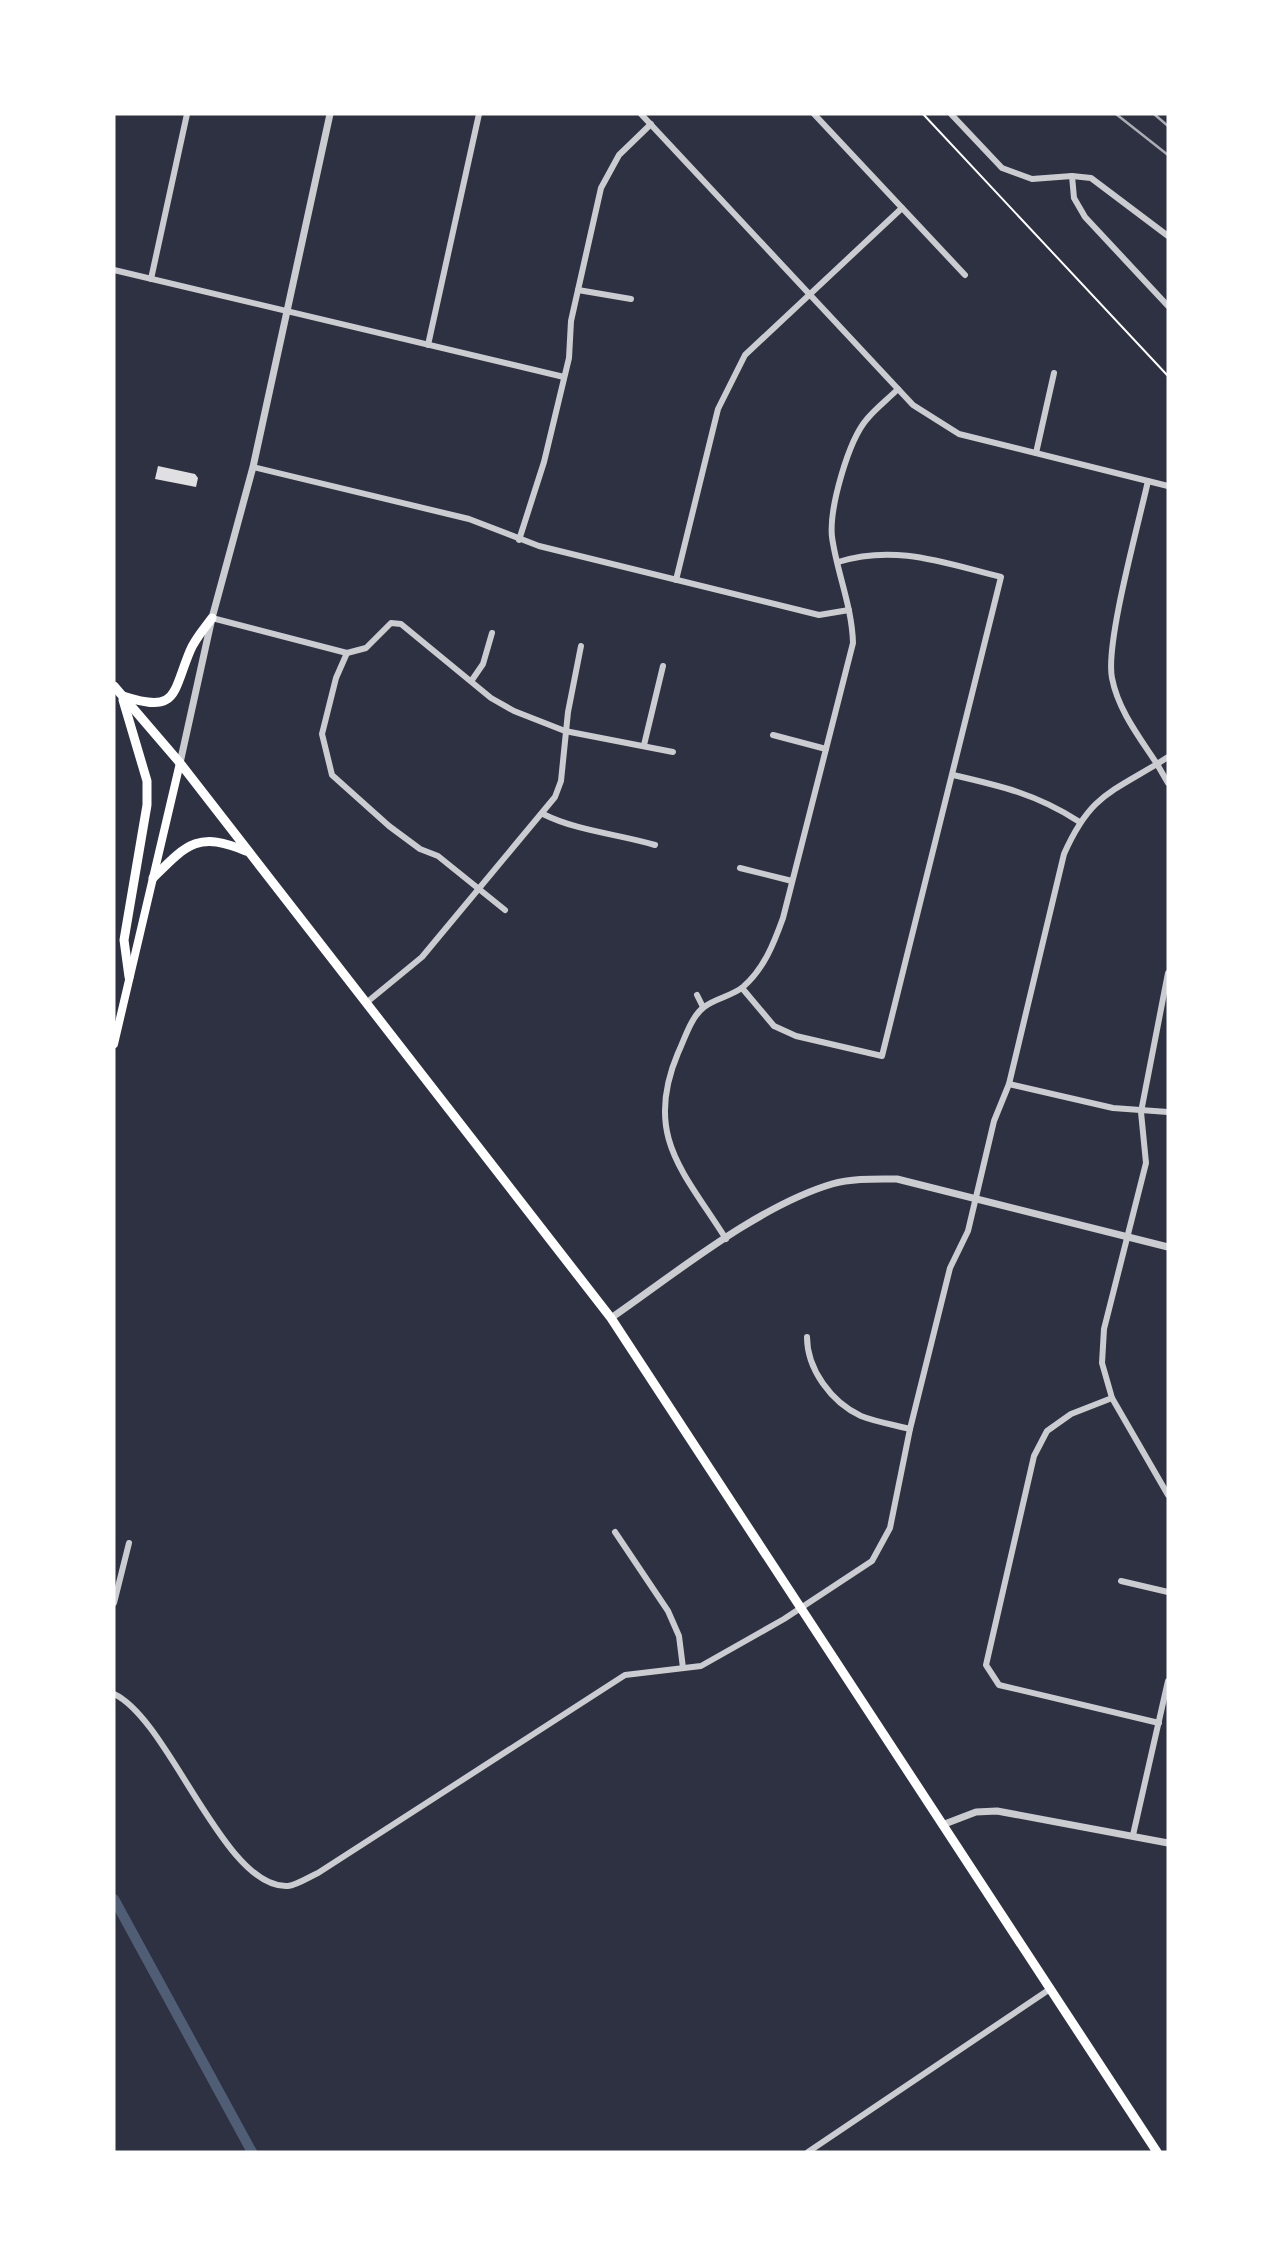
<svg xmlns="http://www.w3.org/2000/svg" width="1282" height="2266" font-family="Spectral,serif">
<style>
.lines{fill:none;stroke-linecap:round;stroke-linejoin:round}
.canal{stroke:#4f5d75;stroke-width:10}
.building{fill:#e0e0e3}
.path{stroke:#fff;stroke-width:2}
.minor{stroke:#caccd0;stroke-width:6}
.tertiary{stroke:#caccd0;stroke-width:7}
.secondary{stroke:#fff;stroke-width:8}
.primary{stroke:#fff;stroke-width:9}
.rail{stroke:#abadb3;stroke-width:2.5}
</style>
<rect width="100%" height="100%" fill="#2d3142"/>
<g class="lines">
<path class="canal" d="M114,1899L252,2152"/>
</g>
<path class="building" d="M158,466L195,474L198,478L196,487L155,479Z"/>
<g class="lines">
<path class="path" d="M923,114L1168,376"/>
<g class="minor">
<path d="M641,114L913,405L959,434L1168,486"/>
<path d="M814,114L965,275"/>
<path d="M951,114L1002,168L1032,179L1072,176L1074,198L1085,217L1168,306"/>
<path d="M1072,176L1091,178L1168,236"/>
<path d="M114,270L564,377"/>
<path d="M151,279L187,114"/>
<path d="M578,290L631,299"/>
<path d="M428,345L479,114"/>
<path d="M1036,453L1054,373"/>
<path d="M253,467L469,519L539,546L819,615L849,610"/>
<path d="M519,540L544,462L569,358L571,321L601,188L619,155L651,124"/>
<path d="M676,580L718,409L745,355L902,208"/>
<path d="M212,618L347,653"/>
<path d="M347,653L366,648L391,623L401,624L491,698L514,711L565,731L673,752"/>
<path d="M347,653L336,678L322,734L332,775L389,826L420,849L438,856L505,910"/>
<path d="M472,680L483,664L492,633"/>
<path d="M773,735L826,749"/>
<path d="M644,745L663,666"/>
<path d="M1168,757L1157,764L1168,783"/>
<path d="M953,775C1001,786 1036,794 1078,821"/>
<path d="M543,814C577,831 618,834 655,845"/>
<path d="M740,868L792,881"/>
<path d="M1168,973L1141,1112L1146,1163L1104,1329L1102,1363L1112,1398L1168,1495"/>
<path d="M742,988L774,1026L796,1036L882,1056L1001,577C944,563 896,544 838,562"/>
<path d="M697,995L703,1007"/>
<path d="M366,1003L422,957L555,797L561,781L568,712L581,646"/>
<path d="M1009,1084L1113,1108L1168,1112"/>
<path d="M726,1239C684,1172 643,1136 678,1053C685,1038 691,1017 704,1007C716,998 732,996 743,987C764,969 774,943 783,918L853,643C852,606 837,573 832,537C829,509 848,441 867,419C876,408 888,399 898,389"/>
<path d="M807,1337C807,1369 831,1402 861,1416C876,1422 895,1425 910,1429"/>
<path d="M1112,1398L1071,1414L1047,1431L1034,1456L986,1665L999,1685L1159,1723"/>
<path d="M615,1532L668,1611L679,1636L683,1668"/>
<path d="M1121,1581L1168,1592"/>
<path d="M114,1603L129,1543"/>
<path d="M114,1694C170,1720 224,1890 288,1886C297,1885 309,1877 318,1873L625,1675L701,1666L784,1619L872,1561L890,1528L910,1429L950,1268L968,1231L994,1121L1009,1084L1064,854C1089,798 1107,794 1157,764C1140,738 1118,710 1112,678C1105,644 1139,522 1148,481"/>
<path d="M1133,1835L1168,1681"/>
<path d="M808,2152L1050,1989"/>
</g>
<g class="tertiary">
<path d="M180,763L212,618L253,467L330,114"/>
<path d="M611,1318C676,1273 758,1206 832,1184C853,1178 876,1179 897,1179L1168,1247"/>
<path d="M942,1825L976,1812L997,1811L1168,1843"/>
</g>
<path class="secondary" d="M114,1044L180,763"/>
<g class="primary">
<path d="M114,686L180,763L611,1318L1157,2152"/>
<path d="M123,696C178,714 172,694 190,651C195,639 204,629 212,618"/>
<path d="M123,700L147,781V805L124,940L129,977"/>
<path d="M153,878C187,844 198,831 246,851"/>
</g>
<g class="rail">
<path d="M1116,114L1168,155"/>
<path d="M1154,114L1168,126"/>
</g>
</g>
<rect width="1282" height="2266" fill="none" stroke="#ffffff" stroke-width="231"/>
</svg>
